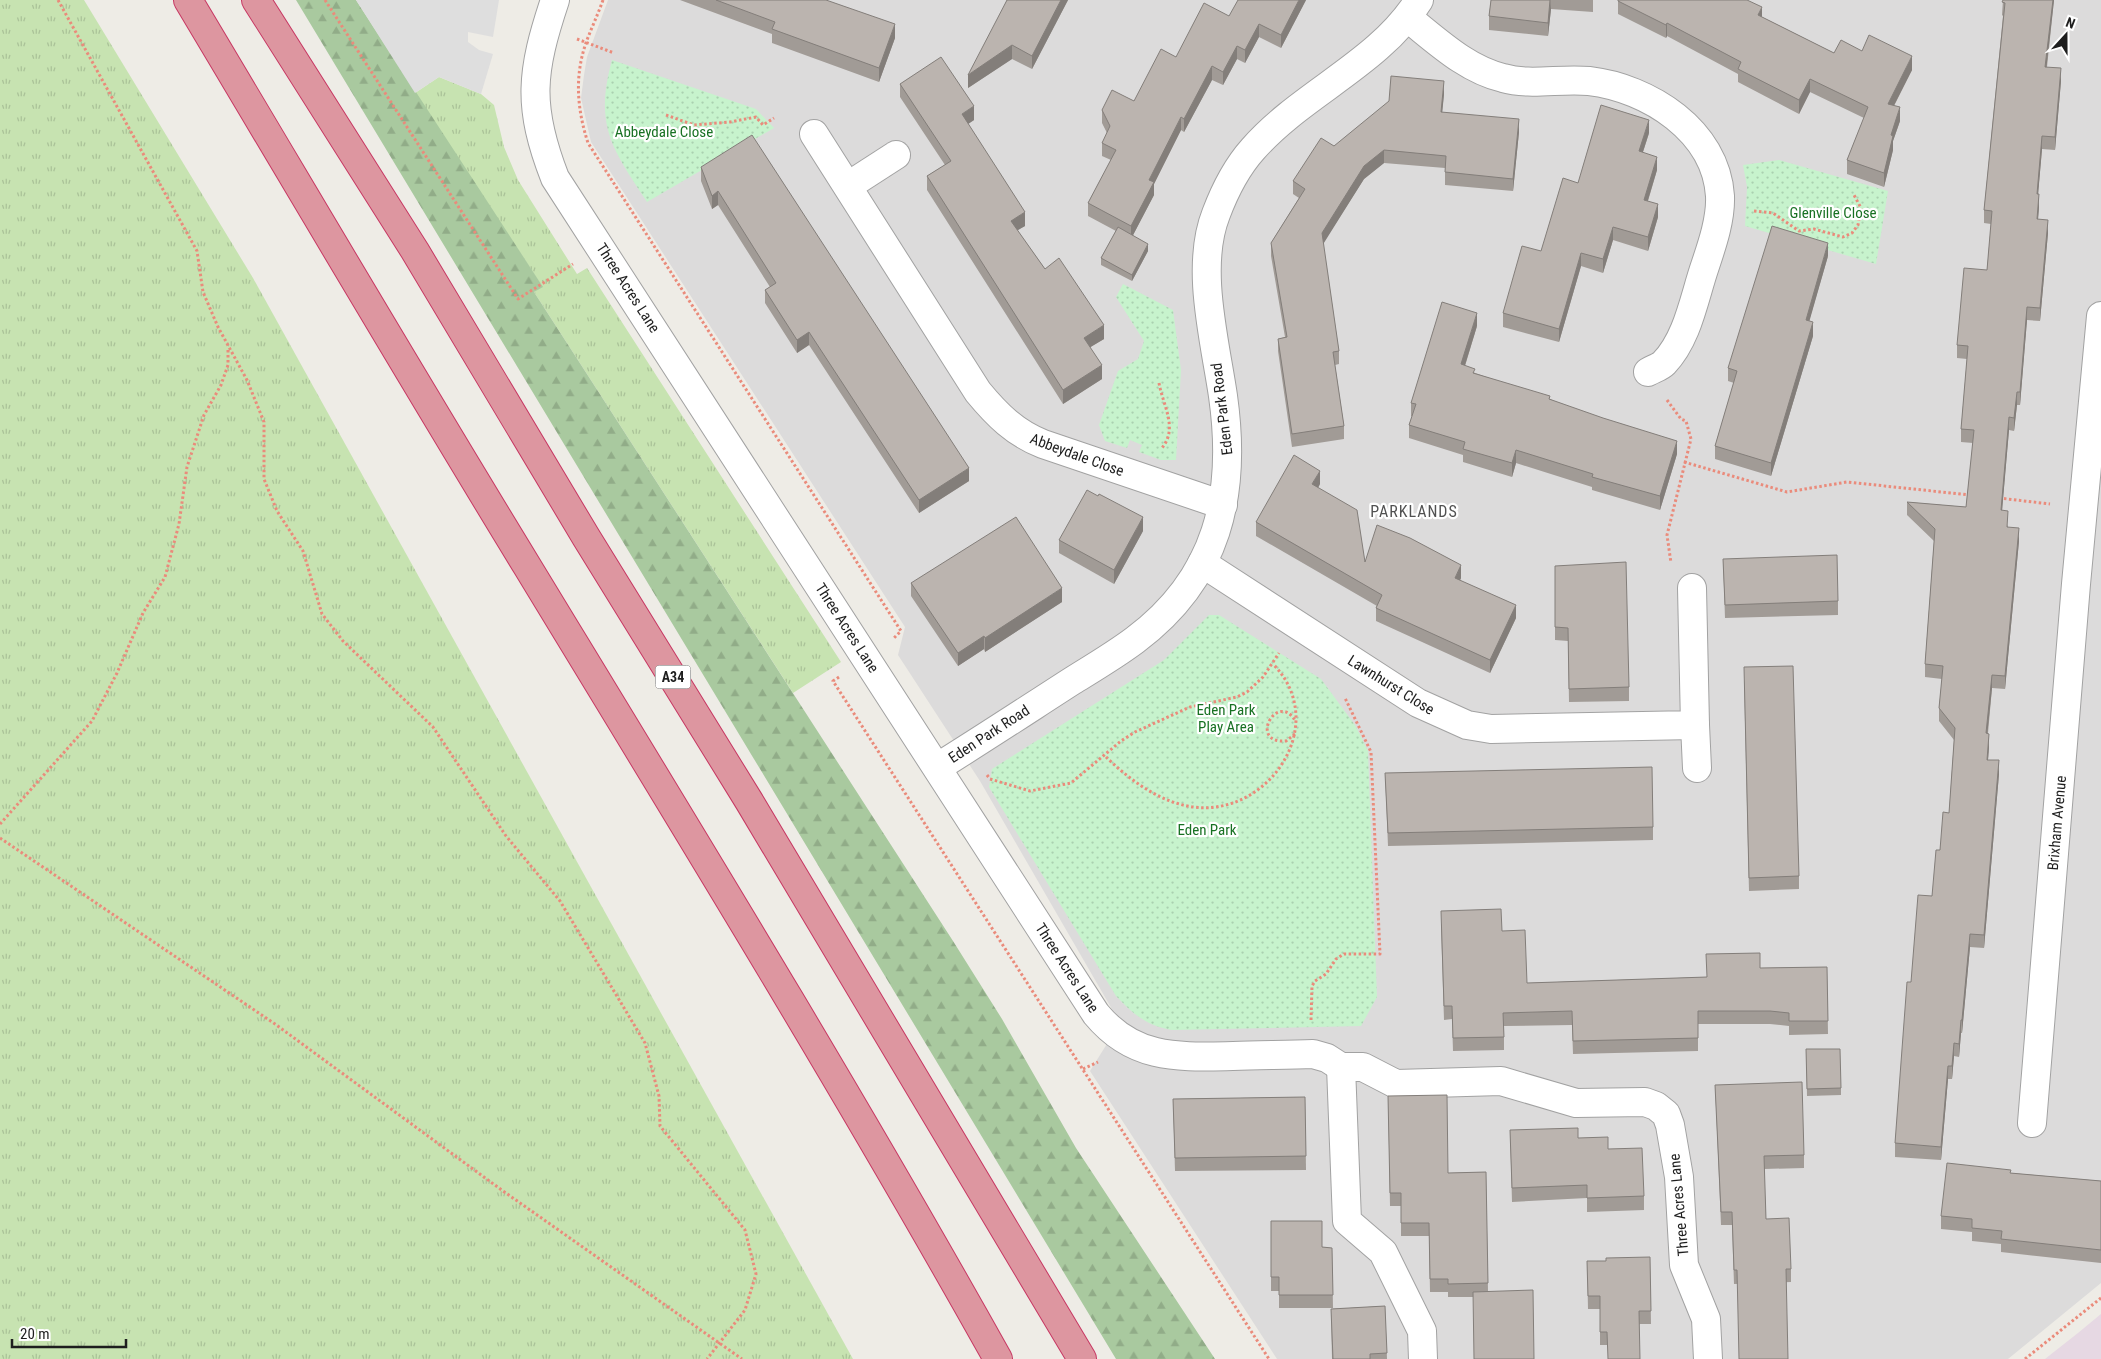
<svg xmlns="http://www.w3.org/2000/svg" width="2101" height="1359" font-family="'Roboto Condensed',sans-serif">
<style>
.residential{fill:#dcdbdb}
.industrial{fill:#e6d8e3}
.grass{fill:url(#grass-tufts)}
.forest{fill:url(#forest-firs)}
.park{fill:url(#park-dots)}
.parking{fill:#dedede}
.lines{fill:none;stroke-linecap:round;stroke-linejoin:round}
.street-casing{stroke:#a2a2a2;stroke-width:30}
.highway-casing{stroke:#c73863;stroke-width:30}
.path{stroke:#ea8b7b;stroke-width:3;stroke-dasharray:2.5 2.5;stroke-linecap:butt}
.street{stroke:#fff;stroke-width:28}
.highway{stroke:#dd96a0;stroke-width:28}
.wall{fill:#a19b96}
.shaded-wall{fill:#837e7a}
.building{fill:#bbb4af;stroke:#837e7a}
.labels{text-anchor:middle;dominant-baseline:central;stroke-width:4.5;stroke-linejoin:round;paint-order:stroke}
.shield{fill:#fff;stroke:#626262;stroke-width:1}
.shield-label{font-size:14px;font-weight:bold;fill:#1e1e1e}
.park-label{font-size:15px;fill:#187123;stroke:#fff}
.street-label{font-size:15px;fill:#1e1e1e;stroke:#fff}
.neighbourhood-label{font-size:16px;letter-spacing:1px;fill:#515151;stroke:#fff}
</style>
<defs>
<pattern id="grass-tufts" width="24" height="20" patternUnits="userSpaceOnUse" patternTransform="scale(1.25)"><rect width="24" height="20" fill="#c7e3b1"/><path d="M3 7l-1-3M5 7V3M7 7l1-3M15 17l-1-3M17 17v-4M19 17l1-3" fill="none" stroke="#aac298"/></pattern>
<pattern id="forest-firs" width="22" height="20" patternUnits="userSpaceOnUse" patternTransform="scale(1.25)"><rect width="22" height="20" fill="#a9c99f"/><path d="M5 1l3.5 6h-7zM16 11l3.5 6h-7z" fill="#91ac88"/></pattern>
<pattern id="park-dots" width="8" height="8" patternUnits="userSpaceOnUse" patternTransform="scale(1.25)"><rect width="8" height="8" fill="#c7f3cd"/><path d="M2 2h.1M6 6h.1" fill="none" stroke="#aad0b0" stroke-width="1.8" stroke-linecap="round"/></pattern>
</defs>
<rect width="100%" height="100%" fill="#eeece6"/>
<path class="residential" d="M608,0H2101V1283L2008,1359H1277L1090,1071L1120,1023L980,781L898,655L905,627L591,142L581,98L584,75L587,57Z"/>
<path class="industrial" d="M2101,1314V1359H2045L2078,1333Z"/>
<g class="grass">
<path d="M0,0H84L253,278L853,1359H0Z"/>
<path d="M439,77L481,94L494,105L504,147L518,180L577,274L587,268L841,662L793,693L534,292L542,286L415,93Z"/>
</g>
<path class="forest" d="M296,0H356L543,287L534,292L953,941L1002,1019L1076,1148L1215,1359H1116Z"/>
<g class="park">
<path d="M612,60L756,109L774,128L647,202C612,148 594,126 612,60Z"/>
<path d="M1779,160L1888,191L1876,264L1745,226L1747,187L1743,165Z"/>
<path d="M1123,284L1173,310L1181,370L1176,460H1161L1139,452L1142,445L1130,440L1127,448L1105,441L1099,425L1118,371L1138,359L1144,341L1116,297Z"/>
<path d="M1209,615H1219L1321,679L1355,725L1368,751L1377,997L1361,1026L1172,1030C1147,1026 1133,1014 1116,996L989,787L992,769L1164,660Z"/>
</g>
<path class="parking" d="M356,0H499L493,37L468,32V42L479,50L493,54L481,94L439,77L415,93Z"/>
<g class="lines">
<g class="street-casing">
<g id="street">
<path d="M555,0C531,72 527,106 555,178L1096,1014C1134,1060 1178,1057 1233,1056C1259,1055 1286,1055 1313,1054L1327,1058L1341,1067H1363L1396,1084L1501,1081L1576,1103L1645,1102L1656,1106L1666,1114L1670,1125L1679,1177L1684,1265L1706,1319L1708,1359"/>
<path d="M1408,18C1437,41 1466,69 1503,78C1531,86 1560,78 1589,81C1649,88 1716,131 1720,196C1721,219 1712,245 1705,266C1694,298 1688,338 1664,363C1660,367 1653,369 1648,372"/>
<path d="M814,134L978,392C997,415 1015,433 1043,444L1223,505"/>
<path d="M848,186L896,155"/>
<path d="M1202,563L1418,703L1467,725L1491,729L1695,725L1692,588"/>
<path d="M1695,725L1697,768"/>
<path d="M938,767C983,739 1027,710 1072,681C1093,668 1115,655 1135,640C1218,578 1237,495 1223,396C1215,341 1195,267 1216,214C1225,190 1236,168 1253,149C1302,93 1379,64 1419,0"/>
<path d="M1341,1067L1347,1221L1383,1252L1422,1331L1423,1359"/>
<path d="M2032,1123L2076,584L2101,316"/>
</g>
</g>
<g class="highway-casing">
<g id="highway">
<path d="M188,0C301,189 412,378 527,566C687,829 848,1091 998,1359"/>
<path d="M256,0L415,251L586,537L749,801L1082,1359"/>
</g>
</g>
<g class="path">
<path d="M58,0L197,251L203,292L218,327L247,380L264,422V479L277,511L303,551L322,614L343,641L433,727L506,836L560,901L645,1043L659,1096L660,1126L745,1230L756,1274L745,1310L707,1359"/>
<path d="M325,0L518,299L573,264"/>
<path d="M603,0C598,14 592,27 587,40C574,75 577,109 588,143L901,631L893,639"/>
<path d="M577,39L614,53"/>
<path d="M666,115L694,125L730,122L756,117L763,125L774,118"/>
<path d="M1754,211L1773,213L1799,231L1814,229L1843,237L1852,233L1858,225L1861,208L1854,195"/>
<path d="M1159,383C1163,406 1179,429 1161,449"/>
<path d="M1667,400L1681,419L1686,421L1691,439L1667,535L1671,563"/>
<path d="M1684,462L1787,492L1847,482L1970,495"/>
<path d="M1999,498L2050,504"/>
<path d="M839,677L833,681L1269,1359"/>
<path d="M1295,734L1286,741C1247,744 1278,689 1296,722"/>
<path d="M1106,757C1130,780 1159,802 1193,807C1270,817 1331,723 1273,664"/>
<path d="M987,775L990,779L1030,791L1071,783L1121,741L1135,732L1190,707L1237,697L1247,692L1263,677L1279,653"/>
<path d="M0,824L92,721L117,673L143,613L165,577L179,524L187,467L204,415L221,385L228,365V348"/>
<path d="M0,838L275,1024L503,1191L742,1359"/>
<path d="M1311,1020L1312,986L1315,981L1326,974L1336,959L1344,954H1380L1371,752L1345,698"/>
<path d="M1083,1069L1098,1062"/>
<path d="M2025,1359L2101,1298"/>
</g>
<use href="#street" class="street"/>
<use href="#highway" class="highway"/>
</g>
<g class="wall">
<path d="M680,0H826L895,38L879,82L772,43V34Z"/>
<path d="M1007,0H1068L1032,69L1012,59L968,88Z"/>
<path d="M1306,0L1281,48L1259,37L1245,63L1237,59L1223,85L1212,80L1184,132L1181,130L1154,184V195L1133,235L1148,251L1132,281L1101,265V258L1116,231L1088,216V203L1111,160L1102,156V143L1107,133L1102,123V110L1134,101L1176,57L1229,16Z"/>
<path d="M1491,0H1593V12L1551,9L1548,36L1489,30V16Z"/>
<path d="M2003,0H2054L2047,67L2061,81L2055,150L2042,149L2038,194L2039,207L2038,219L2048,233L2040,321L2027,320L2020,405H2017L2014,431L2009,430L2002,510L2008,527L2019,541L2005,689L1992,688L1988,733L1989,747L1988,760L1999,774L1984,948L1970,947L1962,1033H1961L1959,1057L1954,1056L1952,1079H1948L1941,1160L1895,1157V1143L1911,982L1932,896L1940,850L1949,813L1954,740L1939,721V708L1942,679L1925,677V664L1934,541L1907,515V502L1966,507L1973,443L1961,442V429L1967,359L1957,358V345L1987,270L1991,224L1984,223V210L2003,16L2002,15Z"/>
<path d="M1618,1L1753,3L1762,17L1834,53L1862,51L1912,70L1894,106L1900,121L1893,141V150L1884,187L1847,174V160L1864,118L1810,92L1799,114L1738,82V74L1667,36L1666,38L1618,14Z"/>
<path d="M900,84L974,120L968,124L1025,226L1017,230L1045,269L1104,339L1090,347L1102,379L1063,404L927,190V176L945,165L900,97Z"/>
<path d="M1444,94L1442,112L1519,132L1513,191L1445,185V168L1384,163L1364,179L1323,243L1339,351V364L1335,365L1344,426V439L1292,447L1278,351V339L1285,337L1271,256V243L1299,198L1293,194V181L1334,146Z"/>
<path d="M1649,133L1643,152L1657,170L1648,201L1658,217L1648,251L1613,240L1603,273L1581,266L1559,342L1503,327V313L1541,251L1578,183Z"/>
<path d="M701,167L969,481L919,513L809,345L797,353L765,303V290L770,287L718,205L712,209L701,181Z"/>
<path d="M1828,256L1809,321L1813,336L1771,476L1715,459V446L1734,383L1728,381V368Z"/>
<path d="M1477,326L1465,366L1475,373L1550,399L1677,454L1660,510L1592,490V487L1516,463L1512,477L1463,462V455L1409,438V425L1412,416H1411V403Z"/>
<path d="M1320,484L1318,488L1365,562L1461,578L1460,580L1516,618L1490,673L1376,621V608L1377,606L1256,536V522Z"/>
<path d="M1143,531L1114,584L1059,553V540Z"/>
<path d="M1723,559L1838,601V615L1725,618Z"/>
<path d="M1555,566L1629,687V701L1569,702L1568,641L1555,640Z"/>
<path d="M911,583L1062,602L985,652L984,649L958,666L911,596Z"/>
<path d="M1744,680L1799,876V889L1749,891Z"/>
<path d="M1385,773L1653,827V840L1388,846Z"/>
<path d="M1441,924L1502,931L1527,983L1707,977L1760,968L1827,967L1828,1034L1789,1035V1026L1770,1024H1698V1051L1573,1054L1572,1025L1504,1026V1050L1453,1051L1452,1019L1444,1020Z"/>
<path d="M1806,1049L1841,1088V1095L1807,1096Z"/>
<path d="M1715,1085L1804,1155V1168L1764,1169L1766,1219L1791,1269V1282L1734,1284L1732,1225H1721Z"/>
<path d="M1388,1096L1448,1173L1486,1172L1488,1291L1473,1297H1448V1292H1430L1429,1236H1401V1206H1390Z"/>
<path d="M1305,1097L1306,1170L1175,1171L1173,1099Z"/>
<path d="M1510,1130L1578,1138L1608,1149L1644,1196V1210L1587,1212V1198L1512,1202Z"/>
<path d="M2011,1173L2101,1181V1263L2001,1252V1244L1972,1241V1232L1941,1229V1216Z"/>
<path d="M1271,1221L1322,1247L1332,1248L1333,1308H1279V1291H1271Z"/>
<path d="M1650,1257L1651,1324H1640L1607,1345H1600V1309H1588L1587,1261H1606Z"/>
<path d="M1385,1306L1387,1359H1332L1331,1309Z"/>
</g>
<g class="shaded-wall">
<path d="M1061,0H1068L1032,69V56Z"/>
<path d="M1299,0H1306L1281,48V35Z"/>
<path d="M1550,0L1551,9L1548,36V23Z"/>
<path d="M2053,0H2054L2045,80V67Z"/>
<path d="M1762,7V20L1758,15Z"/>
<path d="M1667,23V36L1666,38V25Z"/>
<path d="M895,24V38L879,82V68Z"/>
<path d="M1259,24V37L1245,63V50Z"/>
<path d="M1012,45V59L968,88V75Z"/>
<path d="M1237,46V59L1223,85V72Z"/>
<path d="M1912,56V70L1888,117V104Z"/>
<path d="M1212,66V80L1184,132V119Z"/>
<path d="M2061,68V81L2055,150V137Z"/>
<path d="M1810,79V92L1799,114V100Z"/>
<path d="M1444,81V94L1441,125V112Z"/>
<path d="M974,106V120L962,128V114Z"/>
<path d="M1900,107V121L1893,141V150L1884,187V173L1891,135Z"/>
<path d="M1181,117V130L1154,184V195L1131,239V226L1149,180Z"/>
<path d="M1519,119V132L1513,191V179Z"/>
<path d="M1649,120V133L1639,164V151Z"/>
<path d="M2042,136V149L2037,207V194Z"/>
<path d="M1384,150V163L1364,179L1322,246V233L1364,166Z"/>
<path d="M1657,157V170L1644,213V200Z"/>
<path d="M718,191V205L712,209V196Z"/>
<path d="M2039,194V207L2037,232V219Z"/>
<path d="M1658,204V217L1648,251V237Z"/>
<path d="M1025,212V226L1011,234V221Z"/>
<path d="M2048,220V233L2040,321V308Z"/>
<path d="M1613,227V240L1603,273V259Z"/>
<path d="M1828,243V256L1806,333V320Z"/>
<path d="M1148,244V251L1132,281V275Z"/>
<path d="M1581,253V266L1559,342V329Z"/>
<path d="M2027,307V320L2020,405V392Z"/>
<path d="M1477,313V326L1461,378V364Z"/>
<path d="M1813,322V336L1771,476V463Z"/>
<path d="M1104,325V339L1084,351V338Z"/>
<path d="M809,332V345L797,353V340Z"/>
<path d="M1102,365V379L1063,404V390Z"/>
<path d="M2017,392V405L2014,431V418Z"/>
<path d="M2009,417V430L2001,523V510Z"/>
<path d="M1677,441V454L1660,510V496Z"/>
<path d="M1516,450V463L1512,477V463Z"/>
<path d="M969,468V481L919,513V500Z"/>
<path d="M1320,471V484L1312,498V484Z"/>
<path d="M1143,517V531L1114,584V570Z"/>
<path d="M2019,528V541L2005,689V676Z"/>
<path d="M1461,565V578L1455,591V578Z"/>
<path d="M1062,588V602L985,652V638Z"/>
<path d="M1516,605V618L1490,673V660Z"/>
<path d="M984,636V649L958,666V653Z"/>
<path d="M1992,675V688L1986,746V733Z"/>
<path d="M1989,734V747L1987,773V760Z"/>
<path d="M1999,760V774L1984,948V935Z"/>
<path d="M1970,934V947L1962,1033V1020Z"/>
<path d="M1961,1020V1033L1959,1057V1044Z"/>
<path d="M1954,1043V1056L1952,1079V1066Z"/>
<path d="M1948,1066V1079L1941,1160V1147Z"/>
</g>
<g class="building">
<path d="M716,0H826L895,24L879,68L772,29L775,22Z"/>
<path d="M1007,0H1061L1032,56L1012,45L968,75Z"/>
<path d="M1238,0H1299L1281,35L1259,24L1245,50L1237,46L1223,72L1212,66L1184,119L1181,117L1149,180L1154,182L1131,226L1088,203L1116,150L1102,143L1110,126L1102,110L1112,90L1134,101L1161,49L1176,57L1204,3L1229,16Z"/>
<path d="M1491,0H1550L1548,23L1489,16Z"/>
<path d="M1618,0H1747L1762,7L1758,15L1834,53L1841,40L1862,51L1869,35L1912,56L1888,104L1900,107L1891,135L1893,136L1884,173L1847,160L1868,107L1810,79L1799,100L1738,69L1741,62L1667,23L1666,25L1618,1Z"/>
<path d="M2003,0H2053L2045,67L2061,68L2055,137L2042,136L2037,194H2039L2037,219L2048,220L2040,308L2027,307L2020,392H2017L2014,418L2009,417L2001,510L2008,511L2007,527L2019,528L2005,676L1992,675L1986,733L1989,734L1987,760H1999L1984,935L1970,934L1962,1020H1961L1959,1044L1954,1043L1952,1066H1948L1941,1147L1895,1143L1907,982H1911L1918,895L1932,896L1936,850H1940L1943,812L1949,813L1955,728L1939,708L1943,666L1925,664L1935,529L1907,502L1966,507L1974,430L1961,429L1968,346L1957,345L1964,268L1987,270L1992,211L1984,210L2005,3L2002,2Z"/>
<path d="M941,57L974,106L962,114L1025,212L1011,221L1045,269L1059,258L1104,325L1084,338L1102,365L1063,390L927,176L951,161L900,84Z"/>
<path d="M1391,76L1444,81L1441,112L1519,119L1513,179L1445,172L1446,156L1384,150L1364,166L1322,233L1339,351L1333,352L1344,426L1292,434L1278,339L1287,337L1271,243L1305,189L1293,181L1321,138L1334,146L1389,101Z"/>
<path d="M1601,105L1649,120L1639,151L1657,157L1644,200L1658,204L1648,237L1613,227L1603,259L1581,253L1559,329L1503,313L1522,246L1541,251L1563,178L1578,183Z"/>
<path d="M752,135L969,468L919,500L809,332L797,340L765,290L776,283L718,191L712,196L701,167Z"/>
<path d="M1772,226L1828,243L1806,320L1813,322L1771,463L1715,446L1737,371L1728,368Z"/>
<path d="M1118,227L1148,244L1132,275L1101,258Z"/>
<path d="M1442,302L1477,313L1461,364L1475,369L1473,373L1550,396L1549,399L1603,418L1677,441L1660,496L1592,477L1593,474L1516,450L1512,463L1463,449L1465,442L1409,425L1416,404L1411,403Z"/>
<path d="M1294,455L1320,471L1312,484L1357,510L1365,562L1377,525L1410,538L1461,565L1455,578L1516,605L1490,660L1376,608L1382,595L1256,522Z"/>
<path d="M1087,490L1098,496L1099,494L1143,517L1114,570L1059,540Z"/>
<path d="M1016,517L1062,588L985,638L984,636L958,653L911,583Z"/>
<path d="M1837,555L1838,601L1725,605L1723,559Z"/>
<path d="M1626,562L1629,687L1569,689L1568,628L1555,627V566Z"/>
<path d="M1793,666L1799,876L1749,878L1744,667Z"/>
<path d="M1652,767L1653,827L1388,833L1385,773Z"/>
<path d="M1501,909L1502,931L1525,930L1527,983L1707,977L1706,954L1760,953V968L1827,967L1828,1021H1789V1013L1770,1011H1698V1038L1573,1041L1572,1011L1503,1013L1504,1037L1453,1038L1452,1006H1444L1441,911Z"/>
<path d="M1806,1049H1840L1841,1088L1807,1089Z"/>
<path d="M1802,1082L1804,1155L1764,1156L1766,1219L1789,1218L1791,1269H1786L1788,1359H1739L1737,1270H1734L1732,1212H1721L1715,1085Z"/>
<path d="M1447,1095L1448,1173L1486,1172L1488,1283L1448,1284V1279H1430L1429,1223H1401V1193H1390L1388,1096Z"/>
<path d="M1305,1097L1306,1156L1175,1158L1173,1099Z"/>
<path d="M1578,1128V1138L1608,1137V1149L1642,1148L1644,1196L1587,1198V1185L1512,1188L1510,1130Z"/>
<path d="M1947,1163L2011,1170L2010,1173L2101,1181V1250L2001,1239L2002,1231L1972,1228V1219L1941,1216Z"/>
<path d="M1271,1221H1322V1247L1332,1248L1333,1295H1279V1277H1271Z"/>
<path d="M1650,1257L1651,1311H1639L1640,1359H1608L1607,1332H1600V1296H1588L1587,1261H1606V1258Z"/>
<path d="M1533,1290L1534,1359H1474L1473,1292Z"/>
<path d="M1385,1306L1387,1353L1370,1354V1359H1333L1331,1309Z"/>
</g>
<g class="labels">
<rect class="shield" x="655.5" y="665.5" width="35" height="23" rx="4"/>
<g class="shield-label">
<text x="673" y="677">A34</text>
</g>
<g class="park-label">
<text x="664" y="132">Abbeydale Close</text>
<text x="1833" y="213">Glenville Close</text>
<text x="1226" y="710">Eden Park<tspan x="1226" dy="17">Play Area</tspan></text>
<text x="1207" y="830">Eden Park</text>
</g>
<g class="street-label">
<text transform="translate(628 288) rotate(57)">Three Acres Lane</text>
<text transform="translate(1222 409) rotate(-97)">Eden Park Road</text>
<text transform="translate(1077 455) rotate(20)">Abbeydale Close</text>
<text transform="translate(847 628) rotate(57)">Three Acres Lane</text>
<text transform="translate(1391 685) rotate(32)">Lawnhurst Close</text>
<text transform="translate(989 734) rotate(-33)">Eden Park Road</text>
<text transform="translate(2057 823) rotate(-85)">Brixham Avenue</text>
<text transform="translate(1067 968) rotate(57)">Three Acres Lane</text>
<text transform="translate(1679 1205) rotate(-95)">Three Acres Lane</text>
</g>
<g class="neighbourhood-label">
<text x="1414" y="511">PARKLANDS</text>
</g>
</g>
<g transform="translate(2066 35) rotate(21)" stroke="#ffffff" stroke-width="4" paint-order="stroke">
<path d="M0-4L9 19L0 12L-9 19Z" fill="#1e1e1e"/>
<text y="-8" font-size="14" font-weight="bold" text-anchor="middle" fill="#1e1e1e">N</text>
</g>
<path d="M12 1339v8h114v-8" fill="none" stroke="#1e1e1e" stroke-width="2.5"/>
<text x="20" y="1339" font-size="15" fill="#1e1e1e" stroke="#ffffff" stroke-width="4" paint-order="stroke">20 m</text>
</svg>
